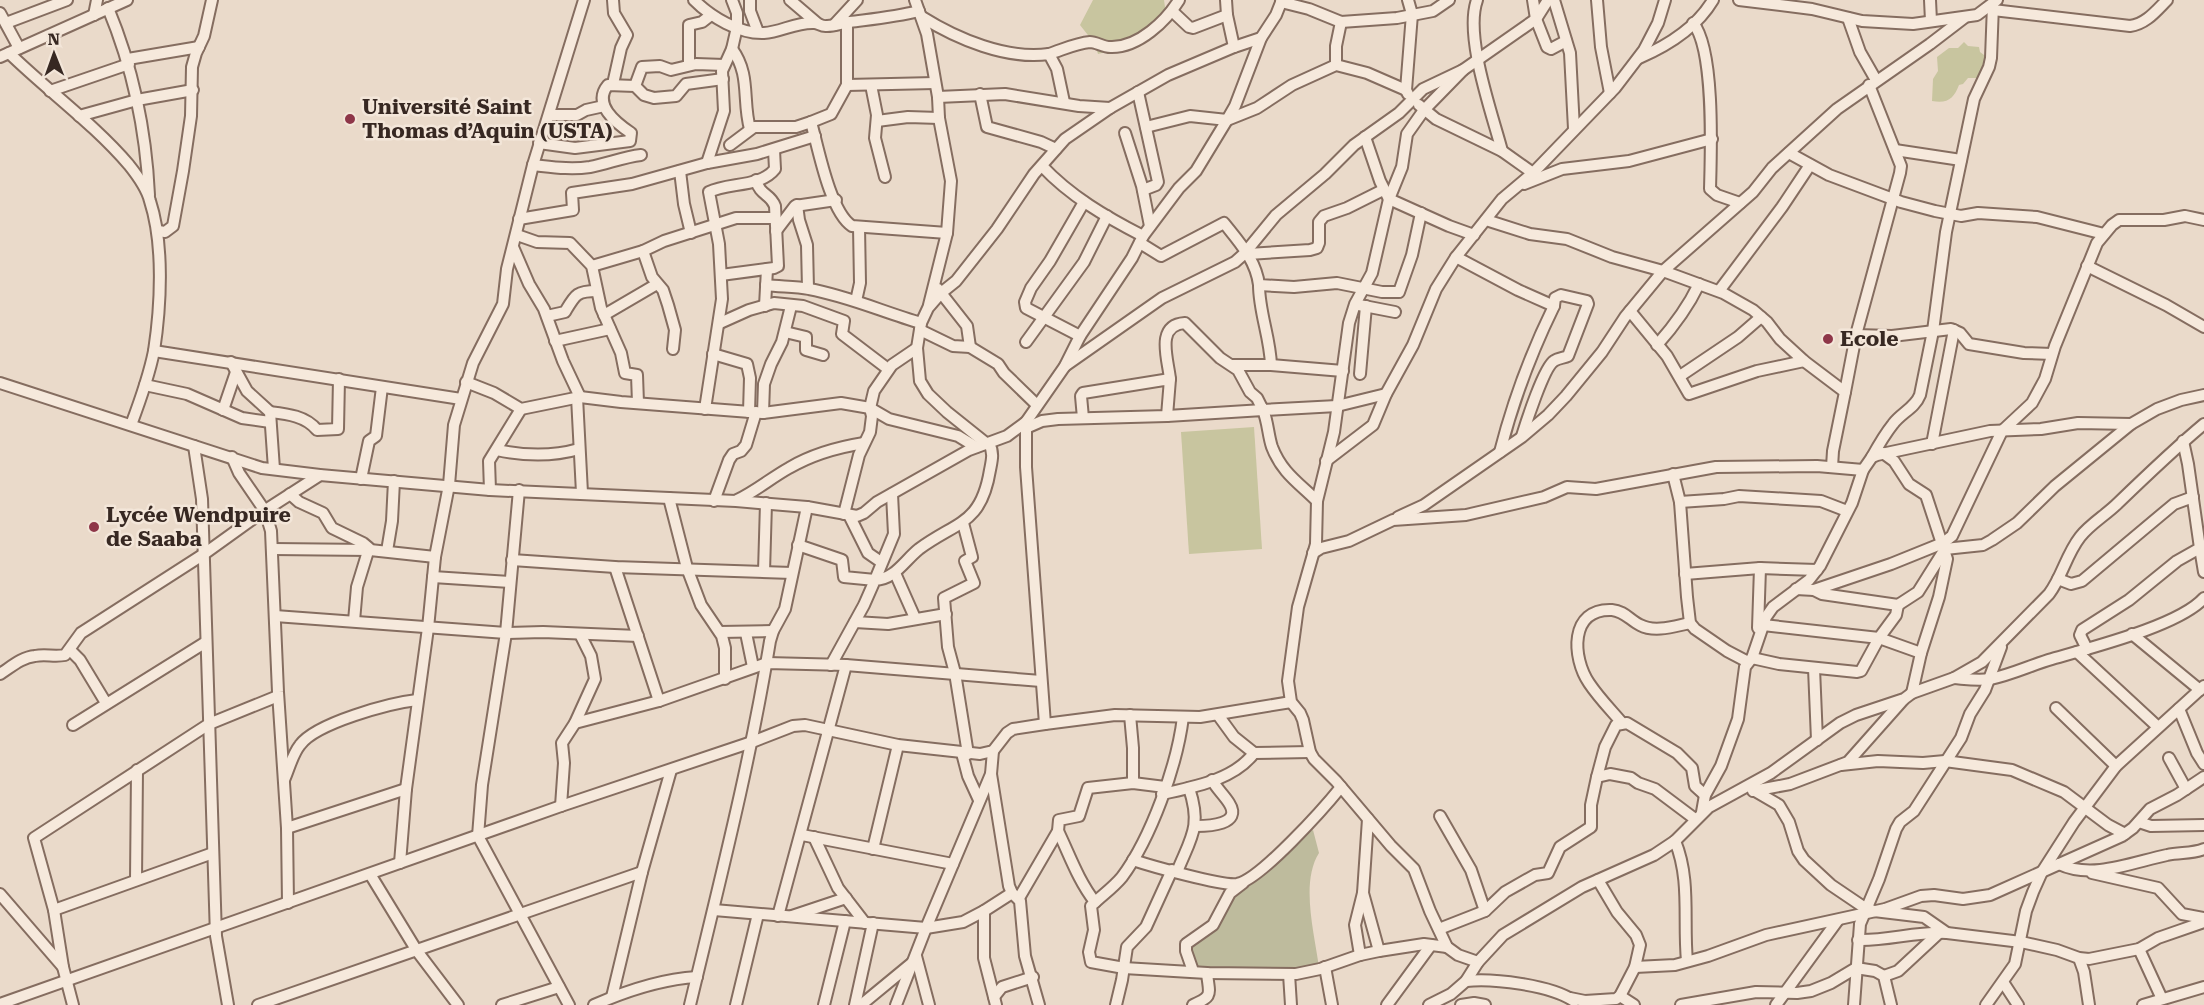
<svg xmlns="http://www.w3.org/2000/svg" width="2204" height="1005" font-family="'Roboto Serif',serif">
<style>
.green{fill:#c8c59f}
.cemetery{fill:#bebb9d}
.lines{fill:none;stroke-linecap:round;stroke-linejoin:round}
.minor-casing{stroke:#856d60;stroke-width:14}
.minor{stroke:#f6e9dc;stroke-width:10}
.poi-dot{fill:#8e3648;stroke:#f3e6d9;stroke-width:2}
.labels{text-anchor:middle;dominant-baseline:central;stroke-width:5;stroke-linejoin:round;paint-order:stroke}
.poi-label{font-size:21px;font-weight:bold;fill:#372822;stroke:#f3e6d9;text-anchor:start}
</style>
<rect width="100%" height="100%" fill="#eadaca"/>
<g class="green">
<path d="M1093,0H1164L1166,14L1132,45L1098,54L1095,44L1080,25Z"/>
<path d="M1964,42L1968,46L1979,47L1980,52L1988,58L1979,78H1968L1963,84L1959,85C1954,98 1948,104 1932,101L1933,79L1938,71L1937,57L1949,48H1958Z"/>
<path d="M1254,427L1262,549L1189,554L1181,432Z"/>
</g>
<path class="cemetery" d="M1313,830L1319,853C1300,883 1315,935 1319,968L1296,975L1195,971L1186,939L1218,920L1228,897L1296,839Z"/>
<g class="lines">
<g class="minor-casing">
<g id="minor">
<path d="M694,0C711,17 739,34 764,33C781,32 796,22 814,23C819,23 821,27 827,26C835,26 842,23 850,22C873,19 895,17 919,11"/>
<path d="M750,0V11L758,32"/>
<path d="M790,0L817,23"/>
<path d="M915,0L927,34L938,97L939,118L951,181L947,233L929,305"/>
<path d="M1408,0L1412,14L1406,90L1408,94"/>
<path d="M1477,0C1464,36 1492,113 1502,151"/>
<path d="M1533,0L1536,19L1547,47L1551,49L1566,41"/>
<path d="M1554,0L1570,53L1574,129"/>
<path d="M1597,0L1601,47L1610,93"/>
<path d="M1739,0L1812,9L1862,21L1913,24L1977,15L1997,0"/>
<path d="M1930,0L1931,21"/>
<path d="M1281,2L1309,9L1341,22L1397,18L1433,11L1449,0"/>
<path d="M108,8C133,68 146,131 149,195"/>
<path d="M1993,10L2130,26C2146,24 2156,11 2167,0"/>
<path d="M1172,11L1189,27L1193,28L1227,15L1226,0"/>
<path d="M0,13L19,48"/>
<path d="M94,15L97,0"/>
<path d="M1227,15L1234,47"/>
<path d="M922,17C957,39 1007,60 1049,54L1057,69L1064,102"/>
<path d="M1848,18L1860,52L1876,80"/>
<path d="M847,22V85L831,114L811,122C818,147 830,212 852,226L947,233"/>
<path d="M6,23L67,0"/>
<path d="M1693,23C1715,49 1711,153 1710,189L1717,195L1740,203"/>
<path d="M834,25L857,0"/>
<path d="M732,49C751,75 742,100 750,129"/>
<path d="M9,53C48,91 94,124 129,165C137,175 147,189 150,201C164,244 161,305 154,351C149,376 140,401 131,425"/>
<path d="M1049,54C1062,50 1076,43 1090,42C1097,42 1104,48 1112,47C1139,47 1166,21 1179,0"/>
<path d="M0,57L127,0"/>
<path d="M1639,58C1667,46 1697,27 1713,0"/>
<path d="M128,59L199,47"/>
<path d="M689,65V25L702,22L711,15"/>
<path d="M1336,65V46L1341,22"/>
<path d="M1463,70L1424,110L1407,134L1402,167L1389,199L1372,273L1355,304L1349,323L1334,432L1317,501L1316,544L1298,607L1288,681L1291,702L1300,713L1303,720L1310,752L1314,759L1336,781L1391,846L1414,869L1430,911L1447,947L1458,955L1478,962"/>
<path d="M613,84L621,48L627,35L614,13L613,0"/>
<path d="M847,85L935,83"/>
<path d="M871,85L877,115L875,138L885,177"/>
<path d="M635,86L642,67L660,66L671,70L696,64L724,65"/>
<path d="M50,91L129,64"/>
<path d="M1138,92L1158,182L1156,185L1143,190"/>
<path d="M980,94L987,127L1041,142L1056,149"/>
<path d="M938,97L1005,94L1079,106L1110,108"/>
<path d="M1419,105L1436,119L1502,151L1533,173"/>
<path d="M549,115H577L586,110L604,106"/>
<path d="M79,116L137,100L193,90"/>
<path d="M877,121L908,117L939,118"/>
<path d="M1146,127L1190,116L1227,120L1257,108L1292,85L1336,65L1367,73L1406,90"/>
<path d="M1125,133L1142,186L1150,226"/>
<path d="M1365,137L1380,181L1389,199L1449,226L1474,235"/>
<path d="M539,143L575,148L630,141L631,133C616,123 592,104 608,85L635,86L644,95L654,98L676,96L686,84L723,79"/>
<path d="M730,145L754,127H796L811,122"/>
<path d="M1895,150L1961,160"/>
<path d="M1789,153L1829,175L1901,202L1935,211L1961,216L1978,213L2037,217L2104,234"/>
<path d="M707,163L724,111L722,71L732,49L737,27V13L732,0"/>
<path d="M533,165C552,167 570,170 590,167C607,164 623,157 641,155"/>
<path d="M1042,166C1070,196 1106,217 1143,236"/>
<path d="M680,171L684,204L691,233"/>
<path d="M1524,184L1562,169L1629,161L1712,139"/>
<path d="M797,205L799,220L807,245L808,288"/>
<path d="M519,219L573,210L572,193L632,184L707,163L757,154L815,136"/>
<path d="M1486,220L1530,234L1567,239L1612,257L1663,271L1723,293L1753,310L1767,322L1780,339L1804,361L1845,392L1833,451L1832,467"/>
<path d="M158,231L165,232L173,226L183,171L191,116L192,67L196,53L204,36L212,0"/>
<path d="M776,231L795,206L836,200"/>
<path d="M517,235L537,242L570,243L592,266L601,308L621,353L625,373L637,375L638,403"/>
<path d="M1140,243L1161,256L1224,223C1239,242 1256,260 1259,285L1294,287L1337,283L1382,292H1399L1412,255L1421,213"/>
<path d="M513,247L529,284L544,309L563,361L580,397"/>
<path d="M1248,254L1310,250L1317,248L1319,243V222L1324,216L1347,208L1383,190"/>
<path d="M1456,257L1518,290L1554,306C1531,353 1513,401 1500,452"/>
<path d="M592,266L643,251"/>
<path d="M2087,266L2166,305L2204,327"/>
<path d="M721,275L774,268L778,266L775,206C770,193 760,196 756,180"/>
<path d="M766,285C780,287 795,286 809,289C848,296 883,312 921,323"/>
<path d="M1259,285C1259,312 1270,337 1271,365"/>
<path d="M938,289L967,326L970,347"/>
<path d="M1719,291L1782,207L1810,165"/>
<path d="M856,301L860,283L859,227"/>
<path d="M1359,305L1395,312"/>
<path d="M765,306L767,269"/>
<path d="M1630,311L1667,356L1689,394L1757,371L1804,361"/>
<path d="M604,315L657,284"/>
<path d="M547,316L565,312C575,295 576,291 597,291"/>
<path d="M720,323L749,310L774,303L803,306L844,321L842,334L888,369"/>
<path d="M920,330L953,346L970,347L998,364L1004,373L1037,405"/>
<path d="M785,332L806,337V350L823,355"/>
<path d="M1856,335L1900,173L1901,166L1869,85"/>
<path d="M1080,336L1026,308L1025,302L1031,288L1050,261L1084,202"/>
<path d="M555,341L610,329"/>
<path d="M1026,342L1084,262L1107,216"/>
<path d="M1657,345C1674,326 1688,307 1699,284"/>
<path d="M673,349L675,330L668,305L663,290L652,277L643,251L664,241L736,218H774"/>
<path d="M154,351L461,399"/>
<path d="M713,354L747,364L750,378L749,412"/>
<path d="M231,362L247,391L270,412L274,469"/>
<path d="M1232,365H1271L1343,371"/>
<path d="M1065,366L1162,298L1235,262L1244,254L1276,215L1325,174L1354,145L1399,113L1423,89L1463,70L1536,19L1548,0"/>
<path d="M1360,374L1366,306"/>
<path d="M1680,376L1738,337L1761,317"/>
<path d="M1170,379C1168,359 1155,325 1185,323L1220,358L1238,370L1250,392L1257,398L1263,410L1337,406L1386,394"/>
<path d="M466,382L494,393L521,409L580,397L621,402L763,413L841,403L870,408L889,419L958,436L976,447"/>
<path d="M0,383L262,468L320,475L490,490L736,501L807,507L857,516L864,513L877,502L969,450L1007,436L1026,422L1065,366L1080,336L1132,258L1143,236L1179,188L1196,171L1227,120L1235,106L1261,38L1276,15L1282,0"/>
<path d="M145,385L187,394L242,418L270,422"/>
<path d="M1845,392L1856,335L1892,336L1951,329L1960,333L1969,344L2024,353L2052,354"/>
<path d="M577,397L582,493"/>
<path d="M705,409L722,299L719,244L709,192C728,182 760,188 775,169L774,150"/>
<path d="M223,410L236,372"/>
<path d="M270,412C287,414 306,416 317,430L338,429L339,379"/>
<path d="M763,413L764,384L771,364L782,342L791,306"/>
<path d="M1083,418L1081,396L1083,393L1170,379L1167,416"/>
<path d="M1026,422V467L1045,724"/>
<path d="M1026,428L1042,421L1058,419L1167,416L1263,410C1268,422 1268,435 1272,447C1282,473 1299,483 1317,501"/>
<path d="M1522,436C1526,423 1544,367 1554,361C1558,358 1564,358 1568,356L1588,304L1587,301L1561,295L1555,298L1554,306"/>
<path d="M987,444L947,412L928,394L920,381L917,348L921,323L928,308L941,293L956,281L997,229L1034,174L1065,139L1110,108L1168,75L1234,47L1261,38"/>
<path d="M1932,444L1954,330"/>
<path d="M194,446L202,499L216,936L228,1005"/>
<path d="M497,450C525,456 551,457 579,449"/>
<path d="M1883,453L1894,461L1909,484L1926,495L1947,559L1939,597L1921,653L1912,693"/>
<path d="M232,457L239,473L265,511L271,531L278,692L287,828L288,903"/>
<path d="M1872,457C1878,446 1885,434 1893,424C1901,413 1915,408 1920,395L1933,331L1946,232L1974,99L1989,67L1991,58L1993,5"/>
<path d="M1326,461L1373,425L1386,394L1413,345L1436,289L1456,257L1502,199L1533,173L1615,88L1644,50L1658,23L1665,0"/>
<path d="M1673,474L1680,502L1724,499L1739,496L1821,501L1847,511"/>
<path d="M361,479L369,441L376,436L382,387"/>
<path d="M490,490L489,461L521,409"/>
<path d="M519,490L506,633L482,785L478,836L569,1005"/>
<path d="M290,494L299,502L323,513L332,528L363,543L369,548L357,587L354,621"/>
<path d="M669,498L687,568L701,605L722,636L725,648V679"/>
<path d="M737,500C756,491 771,478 789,468C811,455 839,447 864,443"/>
<path d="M714,501L729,460L733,454L741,451L746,445L756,412"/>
<path d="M1680,502L1687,597L1690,623L1695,629L1727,651L1748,662"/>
<path d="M844,514L859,455L870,432L872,416L870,408L874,391L892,365L917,348"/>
<path d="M849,515L868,553L881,562"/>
<path d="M1398,517L1424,505L1522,437L1548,415L1566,396L1602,352L1625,317L1663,271L1753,192L1772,168L1837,109L1930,44L1964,18"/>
<path d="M963,523L972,557L965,561L974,583L944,598L948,647L955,673L968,754"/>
<path d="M798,545L842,560L844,577L875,580L894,534L892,494"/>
<path d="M2200,548L2204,572"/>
<path d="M273,549L370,550L435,557"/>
<path d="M387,551L392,521L394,481"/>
<path d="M1313,553L1321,548L1349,541L1393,520L1466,515L1544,497L1567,487L1596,489L1716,467L1817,466L1863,470L1872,457L1877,455L1990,431L2041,429L2078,423L2131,424L2157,409L2181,400L2204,395"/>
<path d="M512,560L615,567L792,573"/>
<path d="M615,567L659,701"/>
<path d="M764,572L766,503"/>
<path d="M895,573L915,618"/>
<path d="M1685,574L1760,568L1817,570"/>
<path d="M433,577L510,582"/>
<path d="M2058,579L2071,584L2082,581L2174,504L2193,497"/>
<path d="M1796,589L1814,590L1891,564L1943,543L1952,536L2002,431L2032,403L2045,379L2055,346L2097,243L2112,225L2119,220H2164L2185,216L2204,220"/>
<path d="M1898,605L1918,592L1945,549L1983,545L1992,540L2017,523L2055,486L2131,424"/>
<path d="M275,616L506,633L543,632L638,636"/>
<path d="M855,622L888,624L946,614"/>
<path d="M1763,625L1879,638L1921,653"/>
<path d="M1758,628L1760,568"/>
<path d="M720,632L773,631"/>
<path d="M746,633L753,667"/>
<path d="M2132,634L2200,690"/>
<path d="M2087,649L2080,635L2082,630L2129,600L2177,561L2200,548L2188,464L2183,441"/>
<path d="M70,650L80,660L106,703"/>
<path d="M2077,652L2158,727"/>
<path d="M1752,658L1779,664L1857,672L1861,671L1879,638L1896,615L1898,605L1822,594L1814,590"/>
<path d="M831,665L864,605L875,580C895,579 904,561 919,549C957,521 981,525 990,470C992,460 994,453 989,443"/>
<path d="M1814,668L1817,740"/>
<path d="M0,674C11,667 22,657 35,656C45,654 55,657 65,655L81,633L204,554L261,513L320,475"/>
<path d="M1954,678C1966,679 1978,681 1990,679C2011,675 2031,665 2052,659C2089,648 2179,626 2204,598"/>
<path d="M2056,708L2116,766"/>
<path d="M2179,709L2197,753L2204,764"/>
<path d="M1130,715L1133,748V783"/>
<path d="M1218,715L1234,737L1254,753L1310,752"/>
<path d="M1183,717C1177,766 1151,838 1122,877C1113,888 1101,896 1091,906L1094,930L1089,952L1091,962L1124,968L1207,973L1296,974L1320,969L1360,955L1379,951L1424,944L1447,947"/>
<path d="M575,723L659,701L767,663L846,665L1041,681"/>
<path d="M1622,723C1611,710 1599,698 1589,683C1572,658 1569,608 1612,610C1624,611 1630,620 1640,625C1655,633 1675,626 1690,623"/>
<path d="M73,725L206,642"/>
<path d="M962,753L968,776L979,800"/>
<path d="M2169,758L2186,789"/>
<path d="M1841,765L1878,761L1923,763L1945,761L2012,770L2064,792L2108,825L2125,834"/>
<path d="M991,774L1009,886L1012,893L1020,901L1025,956L1039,1005"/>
<path d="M1597,777L1605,747L1616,725L1627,723L1677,753L1692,768L1695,786L1705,795"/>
<path d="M284,780C289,769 292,755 300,745C316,723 390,703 417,700"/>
<path d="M1753,791L1790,784L1848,762L1903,700"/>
<path d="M1755,791L1779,805L1789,822L1798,851L1804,860L1831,885L1865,908L1874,911L1924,917L1947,933L2021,942L2057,950L2079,958L2089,959L2139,949L2158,938L2204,922"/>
<path d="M1162,794C1193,787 1234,780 1254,753"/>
<path d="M561,806L564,763L562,743L575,723L595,679L591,656L580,634"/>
<path d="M1702,812L1705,795L1721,766L1738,719L1745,667L1752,658L1766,617L1773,607L1809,580L1820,566L1852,503L1863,470"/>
<path d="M1440,816L1471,870L1485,911"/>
<path d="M1368,819L1363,893L1379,951"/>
<path d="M2139,822L2151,826L2204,825"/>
<path d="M1196,826C1208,826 1243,825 1229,803C1224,795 1217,789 1212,780"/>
<path d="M287,828L406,789"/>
<path d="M1058,831C1070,856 1078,880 1095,902"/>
<path d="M802,835L953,864"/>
<path d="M814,837L838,888L865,923"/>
<path d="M1675,841C1691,880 1683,920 1687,961"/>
<path d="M873,849L898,745"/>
<path d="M1133,860C1151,866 1222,886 1237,884C1260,880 1325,807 1341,787"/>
<path d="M400,863L406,789L428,628L435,557L449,485L454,425L473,363L503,304L507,269L533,165L584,0"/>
<path d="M2059,864C2092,880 2133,862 2167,855C2180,852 2192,854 2204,849"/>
<path d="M1177,872C1191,837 1202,827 1189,788"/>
<path d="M2092,873L2158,888L2182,914L2204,918"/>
<path d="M370,874L417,951L458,1005"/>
<path d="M136,880L137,770"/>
<path d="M0,894L63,967"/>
<path d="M1019,898L1058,831L1059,820L1079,816L1088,788L1133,783L1165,787"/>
<path d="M54,910L213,853"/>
<path d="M714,910L926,928L963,922L984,911L1012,893"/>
<path d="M984,911V958L996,1005"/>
<path d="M778,916L846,665"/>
<path d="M792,916L846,898"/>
<path d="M1439,929L1485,911L1505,892L1535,875L1548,873L1560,847L1591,827V805L1597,777L1610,774L1631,778L1638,783L1655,789L1695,819"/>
<path d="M1858,940C1888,941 1917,931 1947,933"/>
<path d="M2139,949L2162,999"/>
<path d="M1360,955L1355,925L1363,893"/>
<path d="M916,956L929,1005"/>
<path d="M2079,958L2084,972L2089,1005"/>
<path d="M1325,967L1332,1005"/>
<path d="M1635,967L1675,965L1708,956L1766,935L1885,909L1921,896L1934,895L1963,899L1990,895L2122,836L2133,828L2150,809L2177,795L2204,777"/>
<path d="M1193,971L1186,951V944L1213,925L1230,893L1243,883"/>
<path d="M1289,974L1291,1005"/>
<path d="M1884,976L1898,971L1940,932"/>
<path d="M1466,981C1492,978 1551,985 1574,1001"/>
<path d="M2003,982L2018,1005"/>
<path d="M1620,996L1634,1005"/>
<path d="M612,997L642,872L671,770"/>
<path d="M994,997L1002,987L1033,977"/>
<path d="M1570,998L1585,1001L1616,999L1620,996L1635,967L1640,945L1636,935L1617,912L1598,880"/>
<path d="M0,1004L561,806L752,742L793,726L805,725L898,745L980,754L993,751L1007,733L1013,729L1045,724L1115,715L1200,717L1291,702"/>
<path d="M73,1005L63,967L54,910L34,838L209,724L278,696"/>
<path d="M258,1005L642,872"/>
<path d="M502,1005L559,987"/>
<path d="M594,1005C626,991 661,979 697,977"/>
<path d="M690,1005C719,884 750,764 770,641L773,631L785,609L807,507"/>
<path d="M736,1005L758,914"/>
<path d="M824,1005L845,921"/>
<path d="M855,1005L873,923"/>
<path d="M861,1005L912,963"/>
<path d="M896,1005L926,928L991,774L993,751"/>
<path d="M1116,1005L1122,980L1127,947L1146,927L1172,870"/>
<path d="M1193,1005C1214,996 1209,994 1207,973"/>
<path d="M1387,1005L1431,945"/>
<path d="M1429,1005L1451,994L1466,981L1478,962L1503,935L1582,887L1654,855L1675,841L1709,807L1771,773L1840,723L1856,715L1904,699L1912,693L1954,678L1982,662L2049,594C2062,577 2066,555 2080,537C2090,524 2106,515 2118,503C2146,476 2174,449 2204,424"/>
<path d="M1461,1005L1474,1003L1485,1005"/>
<path d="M1681,1005L1756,992L1797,993L1811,991L1831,983L1856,968L1875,971L1884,976L1891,1005"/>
<path d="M1776,1005L1838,920"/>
<path d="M1854,1005L1860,924L1879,879L1896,829L1900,822L1914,811L1961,738L1970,714L1985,690L2001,647"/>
<path d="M1986,1005L2015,964L2026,911L2033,892L2042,872L2074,822L2116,766L2204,686"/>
<path d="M2143,1005L2204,987"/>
</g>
</g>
<use href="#minor" class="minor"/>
</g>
<g class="poi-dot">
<circle cx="350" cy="119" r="6"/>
<circle cx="1828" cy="339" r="6"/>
<circle cx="94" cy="527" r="6"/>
</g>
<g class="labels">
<g class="poi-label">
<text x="362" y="107">Université Saint<tspan x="362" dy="24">Thomas d’Aquin (USTA)</tspan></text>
<text x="1840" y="339">Ecole</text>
<text x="106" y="515">Lycée Wendpuire<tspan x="106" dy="24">de Saaba</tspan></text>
</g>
</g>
<g transform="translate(54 54) rotate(359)" stroke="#f3e6d9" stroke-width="4.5" paint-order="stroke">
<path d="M0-4.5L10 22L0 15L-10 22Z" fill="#372822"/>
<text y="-9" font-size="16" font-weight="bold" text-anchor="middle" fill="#372822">N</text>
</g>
</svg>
